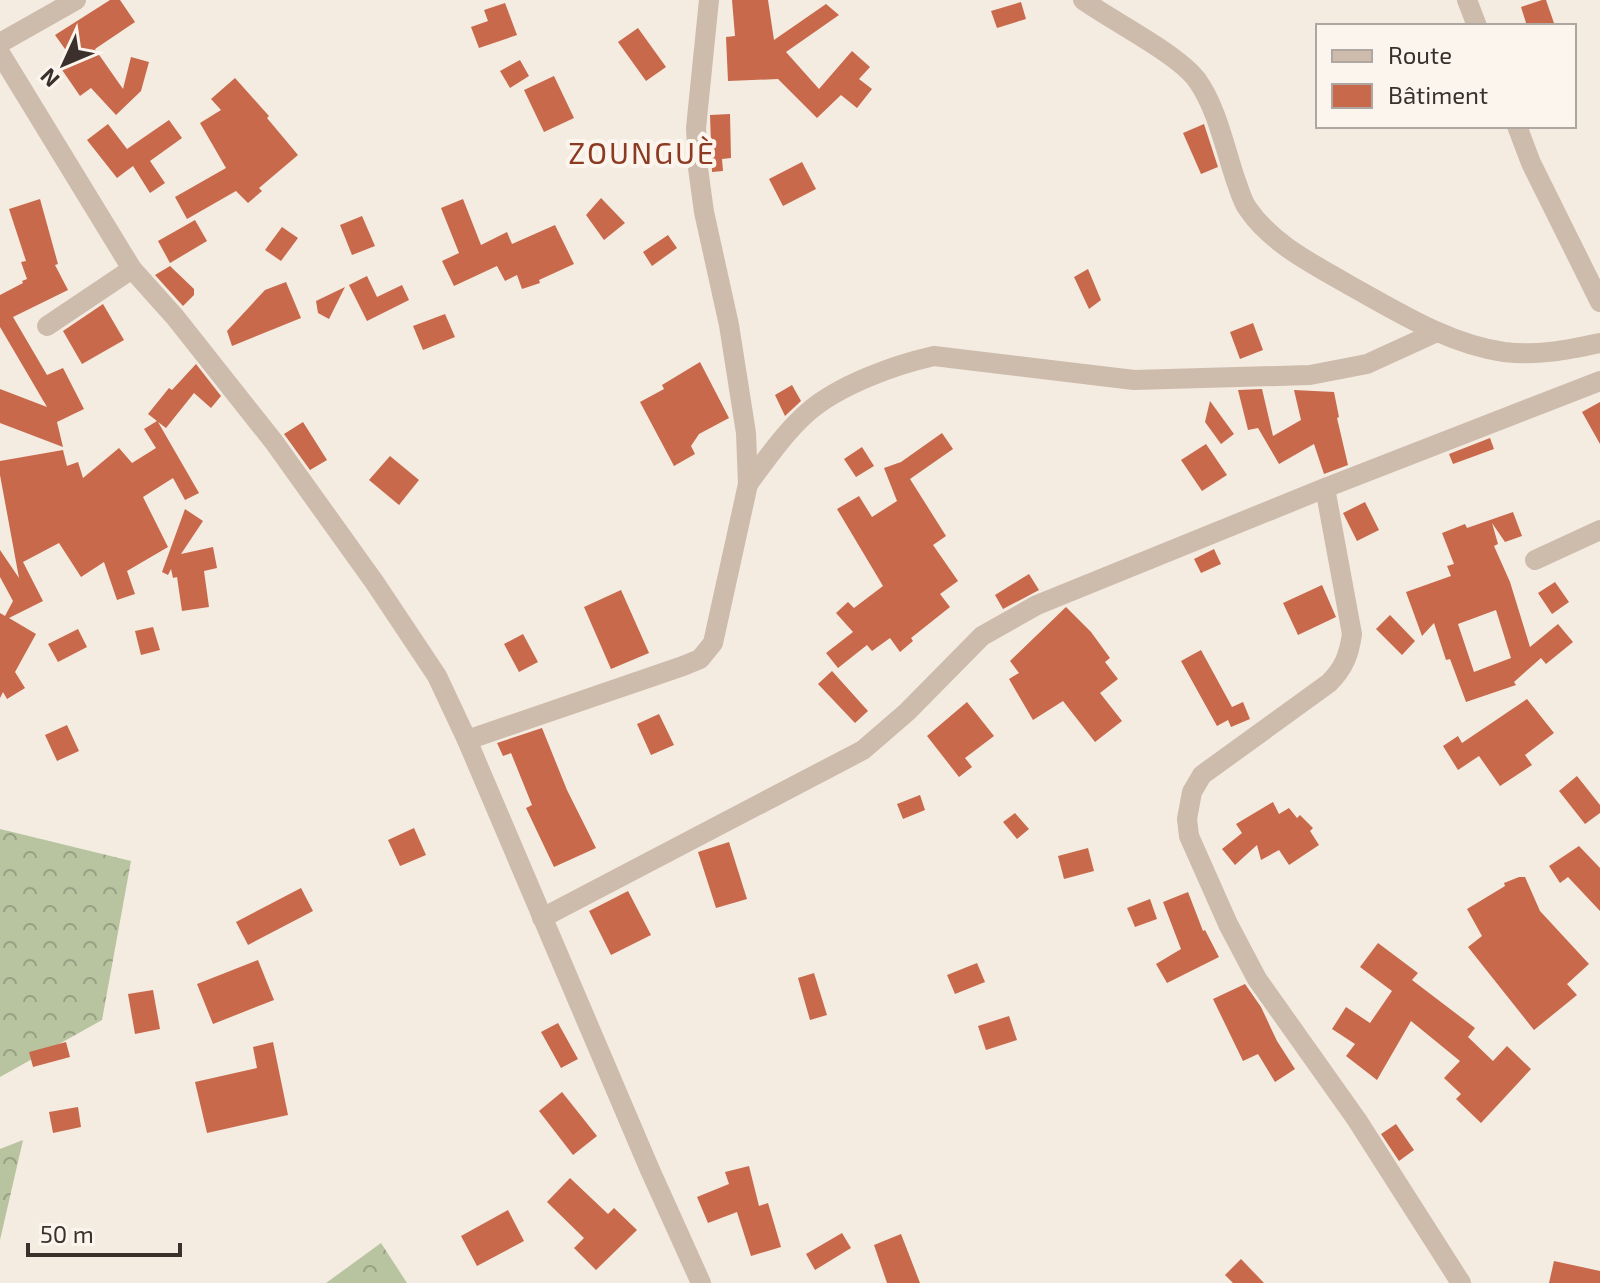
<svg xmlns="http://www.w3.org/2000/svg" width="1600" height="1283" font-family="'Exo 2',sans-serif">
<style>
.forest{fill:url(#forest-crowns)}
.building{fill:#c8694b;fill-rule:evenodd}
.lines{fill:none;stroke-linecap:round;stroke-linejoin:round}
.street{stroke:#cdbbac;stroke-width:20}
.labels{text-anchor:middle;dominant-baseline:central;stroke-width:8;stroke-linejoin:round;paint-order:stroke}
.quarter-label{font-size:30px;letter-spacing:2px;fill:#8c3b22;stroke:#fbf5ee}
</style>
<defs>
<pattern id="forest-crowns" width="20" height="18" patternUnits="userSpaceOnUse" patternTransform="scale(2)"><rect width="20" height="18" fill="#b8c4a0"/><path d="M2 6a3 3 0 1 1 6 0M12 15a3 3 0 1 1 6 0" fill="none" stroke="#97a083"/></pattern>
</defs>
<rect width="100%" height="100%" fill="#f4ebe1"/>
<g class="forest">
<path d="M0,829L131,861L102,1020L0,1077Z"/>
<path d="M23,1140L0,1240V1149Z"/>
<path d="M381,1243L407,1283H326Z"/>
</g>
<g class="building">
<path d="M110,0H120L135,22L95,49L123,89L131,57L149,62L141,91L116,115L91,88L80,96L58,64L70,56L55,35Z"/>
<path d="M732,0H768L774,40L826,4L839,15L786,52L819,89L852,51L870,67L859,79L872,89L857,108L841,95L817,118L778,79L728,81L726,37L735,36Z"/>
<path d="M1542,0H1546L1555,26H1527L1521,7Z"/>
<path d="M1021,2L1026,19L997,28L991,11Z"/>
<path d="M505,3L517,35L479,48L471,27L488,21L484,10Z"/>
<path d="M638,28L666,67L646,81L618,42Z"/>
<path d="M520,60L529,76L510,88L500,71Z"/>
<path d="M554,76L574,118L544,132L524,90Z"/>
<path d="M235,78L269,116L267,118L298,155L259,188L262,191L248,203L236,191L187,219L175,197L226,168L200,123L221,110L211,99Z"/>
<path d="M730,114L731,158L722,159L723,171L712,172L710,115Z"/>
<path d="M169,120L182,138L150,161L165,183L150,193L133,166L117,178L87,140L108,124L127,149Z"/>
<path d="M1204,124L1218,167L1201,174L1183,133Z"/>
<path d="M802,162L816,189L783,206L769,179Z"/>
<path d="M601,198L625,223L604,240L586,215Z"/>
<path d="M40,199L58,264L55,265L68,290L13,317L47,375L63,368L84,409L57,422L63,447L0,423V389L47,407L0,327V295L23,283L22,281L27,279L21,262L26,261L9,209Z"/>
<path d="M463,199L481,245L507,232L512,244L555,225L574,264L539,280L540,283L522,289L517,275L505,281L497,266L454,286L442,261L459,253L441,208Z"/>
<path d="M362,216L375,246L352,255L340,225Z"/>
<path d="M195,220L207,241L170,263L158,241Z"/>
<path d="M282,227L298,238L281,261L265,250Z"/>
<path d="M668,235L677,248L652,266L643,252Z"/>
<path d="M170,266L194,289V295L183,306L155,275Z"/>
<path d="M1088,269L1101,300L1089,309L1074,277Z"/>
<path d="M367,276L377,297L402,285L409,300L367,321L349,285Z"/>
<path d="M286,282L301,318L232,346L227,331L265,290Z"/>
<path d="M345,287L329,319L318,313L316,301Z"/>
<path d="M103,304L124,340L82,364L63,331Z"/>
<path d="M445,314L455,337L423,350L413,326Z"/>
<path d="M1253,323L1263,350L1240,359L1230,332Z"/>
<path d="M700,362L729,418L699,434L691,446L695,454L674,466L640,402L664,389L662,385Z"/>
<path d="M196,364L221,396L211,408L194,393L166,428L158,422L199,493L185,500L173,478L143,497L168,547L127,571L135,594L117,600L104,562L81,577L59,543L23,562L43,601L9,618L36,634L15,672L25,688L7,699L3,692L0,698V613L5,616L13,601L0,577V550L19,578L0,475V461L63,450L67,466L78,462L83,478L119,448L132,463L156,448L144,429L157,421L148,414L169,388L172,390Z"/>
<path d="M792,385L801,401L785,416L775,395Z"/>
<path d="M1262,389L1273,436L1301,420L1294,390L1334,392L1339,417L1337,418L1348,465L1324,474L1314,444L1279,464L1258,428L1248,430L1238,390Z"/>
<path d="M1210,401L1234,434L1221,444L1205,422Z"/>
<path d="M1600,402V444L1582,412Z"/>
<path d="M303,422L327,460L310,470L284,434Z"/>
<path d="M942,433L953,449L910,479L946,536L933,545L958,581L940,594L950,607L911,638L913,641L900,652L890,638L872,651L867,645L838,668L826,653L853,632L836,613L848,602L854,608L883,586L837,509L859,496L872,517L897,501L884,468L901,462Z"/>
<path d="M1490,438L1494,449L1453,464L1449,454Z"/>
<path d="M1206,444L1227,475L1202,491L1181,460Z"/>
<path d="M862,447L874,466L856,477L844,459Z"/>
<path d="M390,456L419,480L399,505L369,480Z"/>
<path d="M1365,502L1379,530L1357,541L1343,513Z"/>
<path d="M185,509L203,521L181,554L213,547L217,568L204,571L209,607L182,611L177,577L173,578L171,569L168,575L162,572Z"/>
<path d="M1513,512L1522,536L1505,542L1492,523L1498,544L1494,546L1510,582L1530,647L1558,624L1573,642L1546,664L1541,658L1514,682L1516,685L1466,702L1450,659L1446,660L1434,623L1422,636L1406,592L1451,576L1447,566L1454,564L1442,533L1465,524L1467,528ZM1496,610L1511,658L1474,672L1458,624Z"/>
<path d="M1214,549L1221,564L1201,573L1194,559Z"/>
<path d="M1029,574L1039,590L1003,609L995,595Z"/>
<path d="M1555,582L1569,602L1552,614L1538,593Z"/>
<path d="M1322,585L1336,617L1298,635L1283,603Z"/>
<path d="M621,590L649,653L611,669L584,607Z"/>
<path d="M1066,607L1091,632L1110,658L1105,662L1118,679L1100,693L1122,721L1095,742L1063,701L1033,720L1009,679L1019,673L1010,661Z"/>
<path d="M1390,615L1415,641L1402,655L1376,629Z"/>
<path d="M153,627L160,650L141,655L135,631Z"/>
<path d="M78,629L87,647L58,662L48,644Z"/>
<path d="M523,634L538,662L519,672L504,644Z"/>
<path d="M1201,650L1232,707L1243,702L1250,719L1231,727L1228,720L1217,726L1181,661Z"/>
<path d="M832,671L868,711L855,723L818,684Z"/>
<path d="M1527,699L1554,733L1525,755L1532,765L1500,786L1479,756L1458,770L1443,746L1458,736L1462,743Z"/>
<path d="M967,702L994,736L965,758L972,767L959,777L927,736Z"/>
<path d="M659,714L674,745L651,755L637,724Z"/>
<path d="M67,725L79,751L57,761L45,735Z"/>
<path d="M542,728L567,790L596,848L554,867L526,808L532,805L511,753L503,756L497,743Z"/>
<path d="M1577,776L1600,805V813L1585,824L1559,791Z"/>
<path d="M920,795L925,810L903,819L897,804Z"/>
<path d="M1273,802L1279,814L1289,808L1297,818L1300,815L1313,828L1310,831L1319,845L1289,865L1279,850L1261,860L1257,845L1235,865L1222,849L1242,833L1236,824Z"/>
<path d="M1015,813L1029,829L1017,839L1003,822Z"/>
<path d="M414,828L426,855L400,866L388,840Z"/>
<path d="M729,842L747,899L716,908L698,852Z"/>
<path d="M1579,846L1600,868V911L1568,877L1560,883L1549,866Z"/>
<path d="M1088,848L1094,871L1064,879L1058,856Z"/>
<path d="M1519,877H1525L1540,911L1589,964L1567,984L1577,995L1534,1030L1468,947L1482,936L1467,909L1505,886L1504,883Z"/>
<path d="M301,888L313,911L248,945L236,922Z"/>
<path d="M628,891L651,935L611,955L589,911Z"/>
<path d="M1188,892L1203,931L1205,930L1219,957L1167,983L1156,964L1181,949L1163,902Z"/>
<path d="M1150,899L1157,919L1135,927L1127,908Z"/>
<path d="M1378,943L1418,973L1412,980L1475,1028L1468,1037L1493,1061L1507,1046L1531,1069L1481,1123L1456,1099L1461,1094L1444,1078L1460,1061L1411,1021L1377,1080L1346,1056L1355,1044L1332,1029L1346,1007L1370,1023L1392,991L1360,967Z"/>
<path d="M258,960L274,1000L213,1024L197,984Z"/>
<path d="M977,963L985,982L955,994L947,975Z"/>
<path d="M814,973L827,1015L810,1020L798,978Z"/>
<path d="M1245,984L1261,1007L1277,1041L1295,1069L1275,1082L1258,1054L1243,1061L1213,999Z"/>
<path d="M153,990L160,1029L135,1034L128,994Z"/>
<path d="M1009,1016L1017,1040L986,1050L978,1026Z"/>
<path d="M558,1023L578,1059L561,1068L541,1032Z"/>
<path d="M66,1042L70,1057L33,1067L29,1052Z"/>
<path d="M273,1042L288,1115L207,1133L195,1082L257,1068L253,1047Z"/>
<path d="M562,1092L597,1136L573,1155L539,1111Z"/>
<path d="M78,1107L81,1127L53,1133L49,1112Z"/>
<path d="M1396,1124L1414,1150L1399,1161L1381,1134Z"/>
<path d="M749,1166L759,1206L768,1203L781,1247L751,1256L737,1212L708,1223L697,1197L729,1184L725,1172Z"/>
<path d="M570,1178L608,1214L614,1208L637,1230L596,1270L574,1248L584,1238L547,1202Z"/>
<path d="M508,1210L524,1241L477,1266L461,1236Z"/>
<path d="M842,1233L851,1248L815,1270L806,1254Z"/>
<path d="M901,1234L920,1283H887L874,1245Z"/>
<path d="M1241,1259L1264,1283H1233L1225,1275Z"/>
<path d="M1554,1261L1600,1271V1283H1549Z"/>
</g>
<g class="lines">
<g class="street">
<path d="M1083,0C1112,21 1178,54 1197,80C1217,108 1225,149 1236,181C1240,191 1242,201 1248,209C1272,244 1313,264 1349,285C1398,312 1448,344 1504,352C1538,356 1567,350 1600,343"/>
<path d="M1467,0L1477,26"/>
<path d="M0,43L76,0"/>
<path d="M0,53L132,269L175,317L274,442L375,583L437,676L467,740L650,1170L701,1283"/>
<path d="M1517,126L1531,163L1600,302"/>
<path d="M47,326L132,269"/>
<path d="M748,484C766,460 785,432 808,412C839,385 894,365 934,356L1134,380L1310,375L1367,364L1437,332"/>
<path d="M1325,488L1352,634C1349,655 1344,668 1329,683L1202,775L1192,792L1187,819L1189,836L1228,924L1257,979L1357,1120L1461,1283"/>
<path d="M1535,560L1600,530"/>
<path d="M467,740L683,666L700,659L713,643L748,484L746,433L729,325L704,212L698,168L696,128L709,0"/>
<path d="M542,918L863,750L907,712L982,636L1037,605L1325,488L1600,381"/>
</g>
</g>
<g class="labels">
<g class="quarter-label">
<text x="642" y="152">ZOUNGUÈ</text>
</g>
</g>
<rect x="1316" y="24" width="260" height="104" fill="#fbf5ee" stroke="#aea6a0" stroke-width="2"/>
<rect x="1332" y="50" width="40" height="12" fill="#cdbbac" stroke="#aea6a0" stroke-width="2"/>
<text x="1388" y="64" font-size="24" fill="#3b302b">Route</text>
<rect x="1332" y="84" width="40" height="24" fill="#c8694b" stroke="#aea6a0" stroke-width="2"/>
<text x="1388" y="104" font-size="24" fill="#3b302b">Bâtiment</text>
<g transform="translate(64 64) rotate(226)" stroke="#fbf5ee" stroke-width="6" paint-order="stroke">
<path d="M0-6L14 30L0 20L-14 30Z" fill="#3b302b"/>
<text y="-12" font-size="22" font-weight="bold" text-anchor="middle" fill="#3b302b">N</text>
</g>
<path d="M28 1243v12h152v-12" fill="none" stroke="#3b302b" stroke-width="4"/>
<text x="40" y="1243" font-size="24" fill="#3b302b" stroke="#fbf5ee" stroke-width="6" paint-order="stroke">50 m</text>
</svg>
